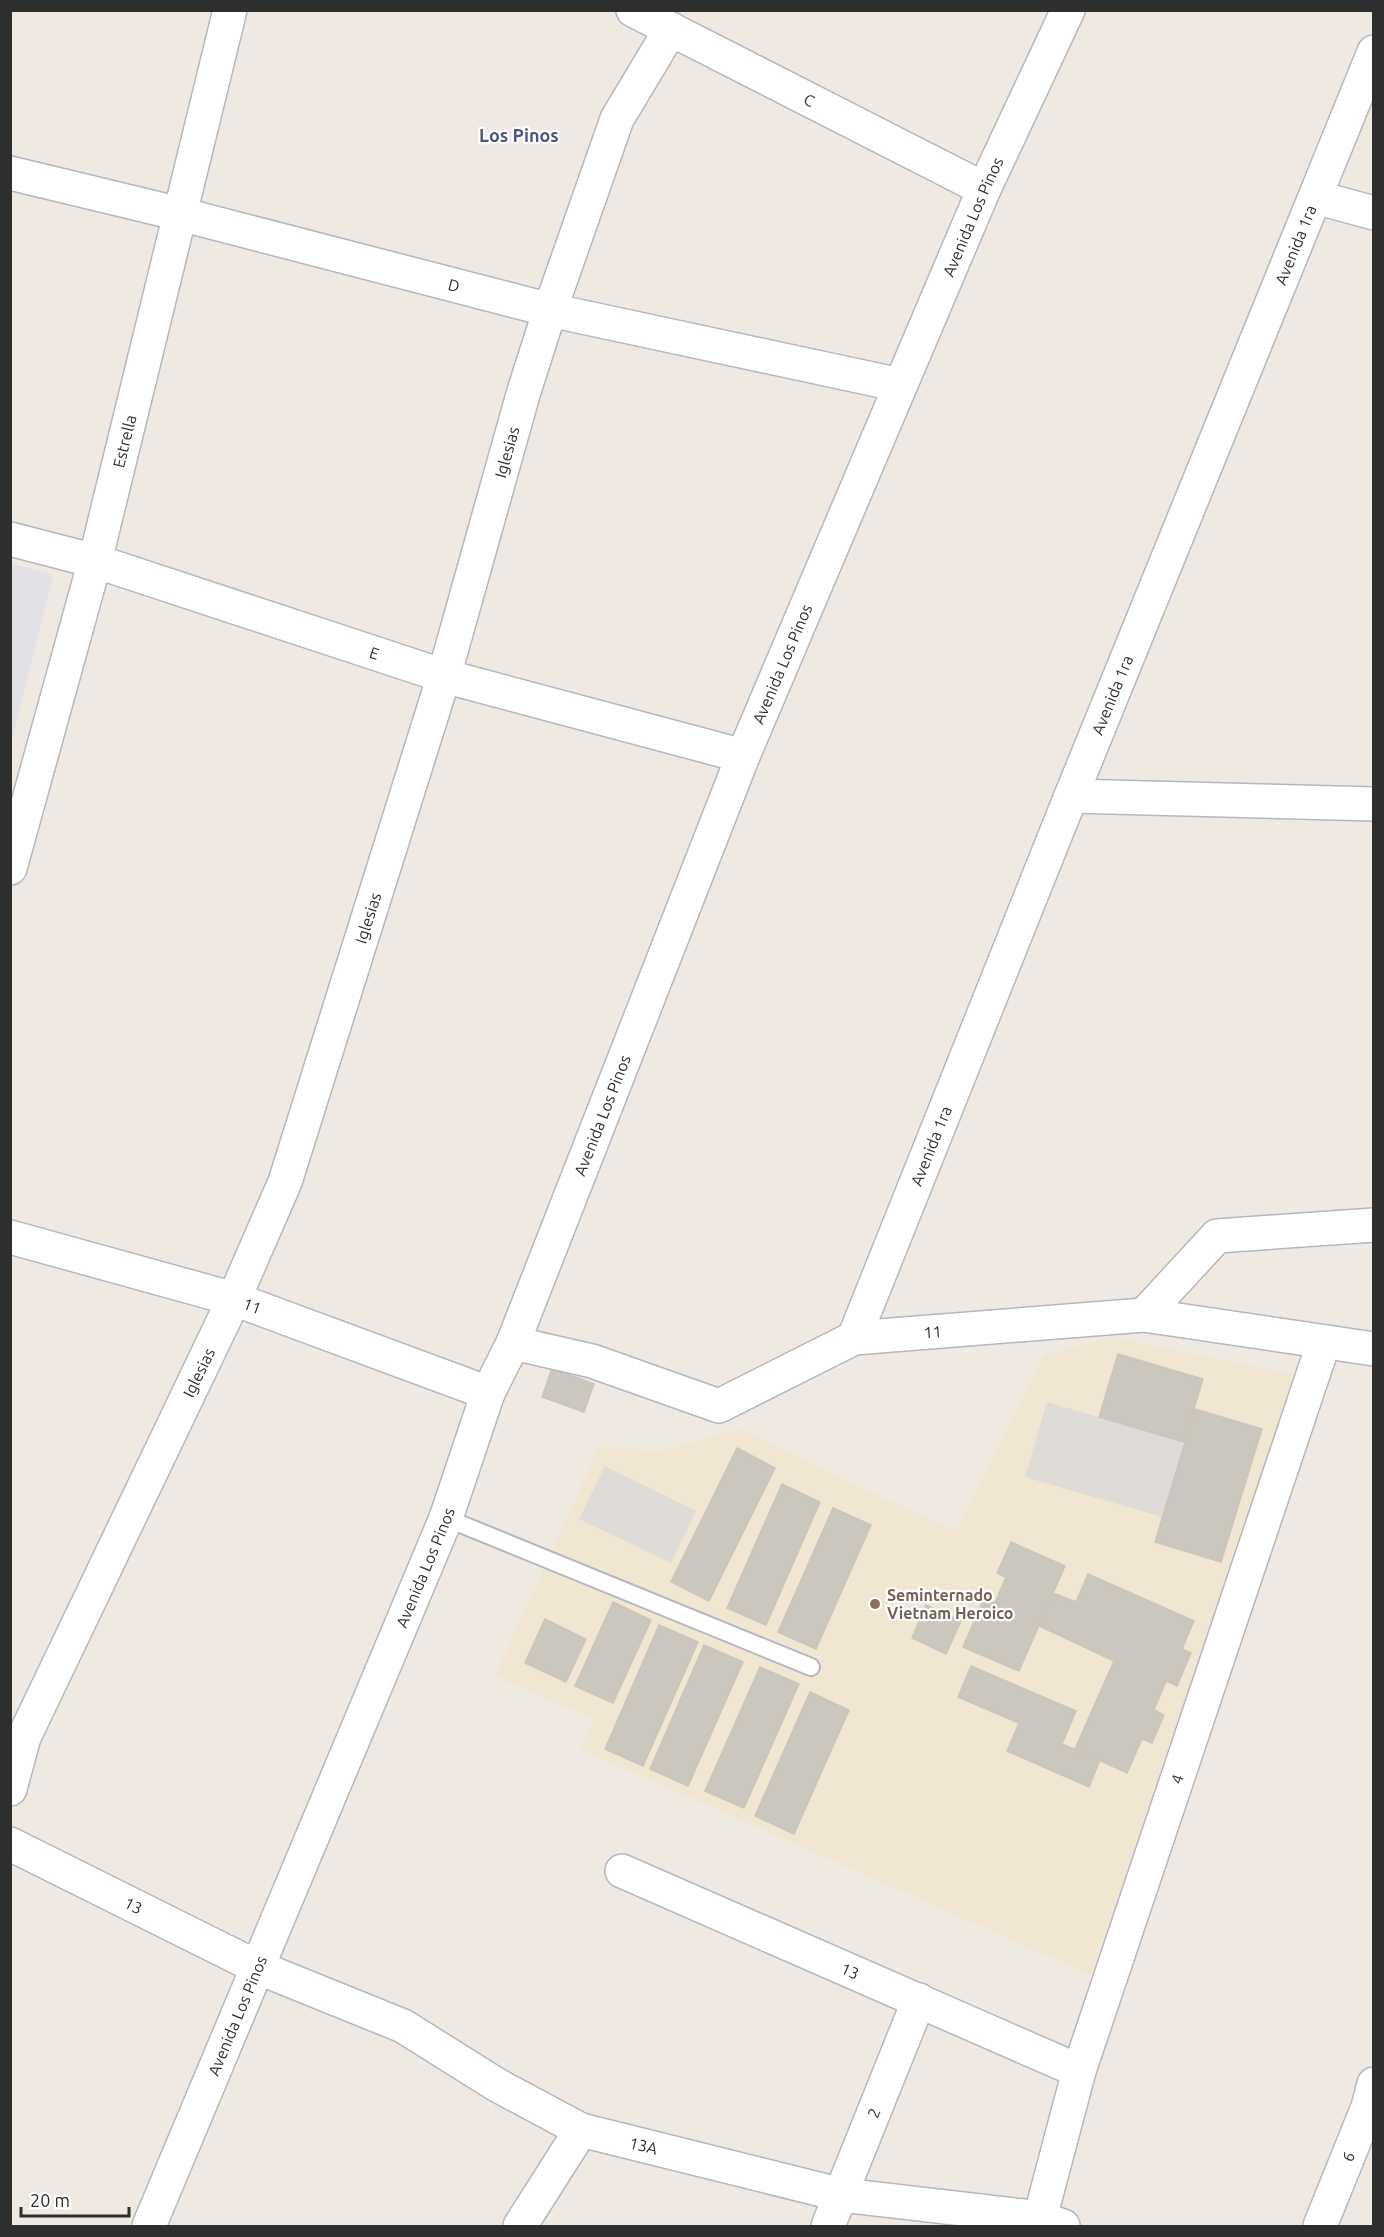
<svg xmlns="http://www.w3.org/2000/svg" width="1384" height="2237" font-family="Ubuntu,sans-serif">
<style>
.industrial{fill:#e3e1e8}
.education{fill:#f0e6d1}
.plaza{fill:#dfdcd8}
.building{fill:#cbc7bf;stroke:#cbc5ba;stroke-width:1.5}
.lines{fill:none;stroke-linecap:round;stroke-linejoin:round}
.lane-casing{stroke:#b4b7c1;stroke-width:20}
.street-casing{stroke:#b4b7c1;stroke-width:36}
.secondary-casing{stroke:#b4b7c1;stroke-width:36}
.lane{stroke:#fff;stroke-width:16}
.street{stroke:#fff;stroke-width:33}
.secondary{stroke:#fff;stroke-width:33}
.education-dot{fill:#8d6e63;stroke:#fff;stroke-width:2}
.labels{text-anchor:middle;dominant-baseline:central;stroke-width:4.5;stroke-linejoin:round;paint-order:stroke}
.street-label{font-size:16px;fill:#2e2e2e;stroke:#fff}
.education-label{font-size:16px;font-weight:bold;fill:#785e54;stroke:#fff;text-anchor:start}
.neighbourhood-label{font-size:18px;font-weight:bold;fill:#4d5680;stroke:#fff}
</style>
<rect width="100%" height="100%" fill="#efe9e1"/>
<path class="industrial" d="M11,563L53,575L11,745L10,563Z"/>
<path class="education" d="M1114,1337L1298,1376L1199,1677L1091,1975L581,1749L594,1719L495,1676L599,1447L660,1451L740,1429L955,1532L1044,1355Z"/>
<g class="plaza">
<path d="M1047,1402L1184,1442L1162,1517L1025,1477Z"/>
<path d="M605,1466L696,1511L671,1563L579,1519Z"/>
</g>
<g class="building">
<path d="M1118,1354L1203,1379L1184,1442L1099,1417Z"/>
<path d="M552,1368L594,1384L584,1412L542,1397Z"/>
<path d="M1195,1409L1262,1429L1221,1562L1155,1542Z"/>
<path d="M737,1448L775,1468L709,1601L671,1582Z"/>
<path d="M782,1484L820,1502L766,1625L727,1608Z"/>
<path d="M833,1508L871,1525L816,1649L778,1632Z"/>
<path d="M1011,1542L1065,1566L1019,1671L963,1647L984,1598L995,1603L1006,1577L997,1573Z"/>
<path d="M1088,1574L1194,1621L1182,1649L1191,1653L1177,1686L1166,1681L1154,1710L1164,1715L1152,1743L1142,1739L1127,1773L1075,1749L1114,1661L1039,1626L1053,1593L1076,1602Z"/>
<path d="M613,1602L651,1620L613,1703L575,1686Z"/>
<path d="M926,1605L961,1621L946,1654L912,1638Z"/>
<path d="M545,1619L586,1639L566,1682L525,1663Z"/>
<path d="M659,1625L698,1642L643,1766L605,1749Z"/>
<path d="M704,1645L743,1662L688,1786L650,1769Z"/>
<path d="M971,1666L1076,1711L1062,1744L1100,1760L1089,1787L1007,1751L1019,1723L958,1697Z"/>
<path d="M760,1667L799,1684L744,1808L705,1791Z"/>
<path d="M810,1692L849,1710L794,1834L755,1816Z"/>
</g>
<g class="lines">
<g class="lane-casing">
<path id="lane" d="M446,1518L811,1667"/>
</g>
<g class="street-casing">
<g id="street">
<path id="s1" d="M633,10L984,189"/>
<path id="s2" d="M10,173L180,214L550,310L900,385"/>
<path d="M1315,197L1374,213"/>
<path id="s3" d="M10,539L95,561L444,676L743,756"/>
<path d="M1071,796L1374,804"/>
<path id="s4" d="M10,868L95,561L230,10"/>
<path id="s5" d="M10,1237L234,1299L488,1393"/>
<path d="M1144,1315L1217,1236L1374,1225"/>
<path id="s6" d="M854,1338L1071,796L1374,52"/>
<path id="s7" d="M513,1343L592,1361L719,1406L854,1338L1144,1315L1374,1349"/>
<path id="s8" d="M10,1789L24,1737L234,1299L285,1182L444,676L524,391L550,310L617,119L671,29"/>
<path id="s9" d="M10,1844L257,1967L403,2026L497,2085L581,2130L842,2195L1040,2218L1063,2226"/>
<path id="s10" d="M622,1871L1079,2071"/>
<path id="s11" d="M1040,2218L1079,2071L1324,1342"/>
<path d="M520,2226L581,2130"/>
<path id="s12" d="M828,2226L919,2000"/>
<path id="s13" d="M1320,2226L1368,2107L1374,2084"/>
</g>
</g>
<g class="secondary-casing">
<g id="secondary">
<path id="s14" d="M149,2226L446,1518L488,1393L513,1343L743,756L984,189L1068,10"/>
</g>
</g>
<use href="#lane" class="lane"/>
<use href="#street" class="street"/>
<use href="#secondary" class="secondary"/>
</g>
<circle class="education-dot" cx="875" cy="1604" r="6"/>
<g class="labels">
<g class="street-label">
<text stroke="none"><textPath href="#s1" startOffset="198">C</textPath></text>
<text stroke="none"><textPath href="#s14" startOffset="2172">Avenida Los Pinos</textPath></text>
<text stroke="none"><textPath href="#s6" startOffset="1179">Avenida 1ra</textPath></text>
<text stroke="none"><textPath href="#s2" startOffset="458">D</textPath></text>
<text stroke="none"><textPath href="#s4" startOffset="442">Estrella</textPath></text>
<text stroke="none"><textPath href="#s8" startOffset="1430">Iglesias</textPath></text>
<text stroke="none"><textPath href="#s3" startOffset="382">E</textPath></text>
<text stroke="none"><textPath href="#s14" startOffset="1686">Avenida Los Pinos</textPath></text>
<text stroke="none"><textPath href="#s6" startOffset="693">Avenida 1ra</textPath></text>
<text stroke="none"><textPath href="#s8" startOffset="944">Iglesias</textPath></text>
<text stroke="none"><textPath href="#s14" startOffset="1200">Avenida Los Pinos</textPath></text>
<text stroke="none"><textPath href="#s6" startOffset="207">Avenida 1ra</textPath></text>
<text stroke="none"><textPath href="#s5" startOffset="252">11</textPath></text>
<text stroke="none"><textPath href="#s7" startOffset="446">11</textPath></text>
<text stroke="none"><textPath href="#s8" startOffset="458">Iglesias</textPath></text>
<text stroke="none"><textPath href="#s14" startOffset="714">Avenida Los Pinos</textPath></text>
<text stroke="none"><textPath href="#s11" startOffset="460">4</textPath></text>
<text stroke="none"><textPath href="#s9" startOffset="138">13</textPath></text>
<text stroke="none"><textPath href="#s10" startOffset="249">13</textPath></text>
<text stroke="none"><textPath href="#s14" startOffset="228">Avenida Los Pinos</textPath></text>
<text stroke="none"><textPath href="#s12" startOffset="122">2</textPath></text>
<text stroke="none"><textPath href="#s9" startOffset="704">13A</textPath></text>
<text stroke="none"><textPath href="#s13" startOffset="75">6</textPath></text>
</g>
<g class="education-label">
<text x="887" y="1595">Seminternado<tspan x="887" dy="18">Vietnam Heroico</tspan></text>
</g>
<g class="neighbourhood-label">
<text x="519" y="135">Los Pinos</text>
</g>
</g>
<rect width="1384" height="2237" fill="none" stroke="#2e2e2e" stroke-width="24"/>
<path d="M21 2207v9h108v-9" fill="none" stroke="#2e2e2e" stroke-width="3"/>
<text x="30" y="2207" font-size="18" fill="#2e2e2e" stroke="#ffffff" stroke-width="4.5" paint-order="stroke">20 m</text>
</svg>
